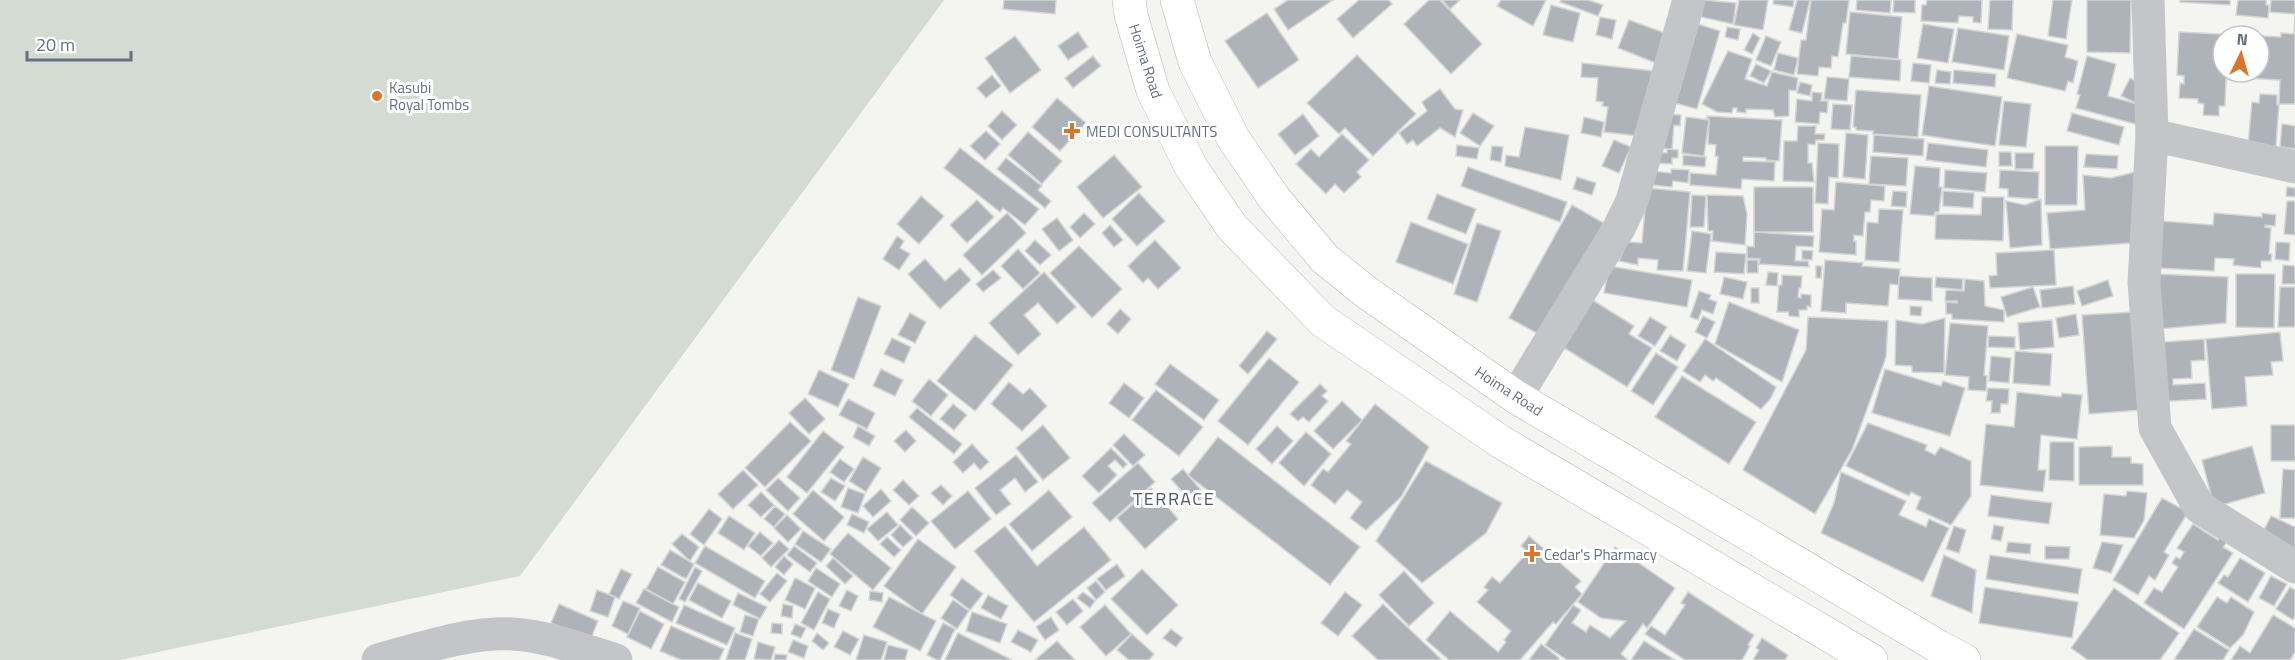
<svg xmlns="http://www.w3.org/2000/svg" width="2295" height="660" font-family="'Titillium Web',sans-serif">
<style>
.green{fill:#d4dbd2}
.building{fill:#aeb2b9;stroke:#d5d6d4;stroke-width:1.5;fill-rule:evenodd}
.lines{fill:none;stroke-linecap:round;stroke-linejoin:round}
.primary-casing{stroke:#b3b6bb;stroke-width:34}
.street{stroke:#c3c5c9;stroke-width:33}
.primary{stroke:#fff;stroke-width:33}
.poi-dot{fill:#db752b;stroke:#fff;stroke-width:2}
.labels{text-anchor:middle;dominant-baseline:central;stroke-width:6;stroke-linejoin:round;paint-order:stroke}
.street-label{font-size:15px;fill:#656f81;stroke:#fff}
.poi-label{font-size:15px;fill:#656f81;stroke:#fff;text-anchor:start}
.quarter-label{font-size:18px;letter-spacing:1.5px;fill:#525a66;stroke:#fff}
</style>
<rect width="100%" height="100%" fill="#f4f5f1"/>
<path class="green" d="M0,0H944L520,576L120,660H0Z"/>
<g class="building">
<path d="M1004,0H1056L1055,14L1003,9Z"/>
<path d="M1288,0H1333L1288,30L1274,9Z"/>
<path d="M1359,0H1389L1392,4L1353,38L1337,19Z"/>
<path d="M1429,0H1440L1482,44L1451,74L1404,24Z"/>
<path d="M1442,0H1460L1450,9Z"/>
<path d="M1501,0H1546L1533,26L1497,6Z"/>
<path d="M1561,0H1588L1603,5L1598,16L1560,2Z"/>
<path d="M1704,0L1736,3L1733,24L1701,17Z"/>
<path d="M1739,0H1768L1763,30L1734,25Z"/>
<path d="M1774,0H1794L1793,7L1773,4Z"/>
<path d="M1797,0H1810L1802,33L1789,30Z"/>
<path d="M1811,0H1849L1846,23H1843L1838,57L1832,56L1831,68L1819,67L1818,76L1797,74L1801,40H1806Z"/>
<path d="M1857,0H1891L1890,13L1856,10Z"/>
<path d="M1894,0H1915V13L1893,12Z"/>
<path d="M1927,0H1982L1981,23L1973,22V17L1959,16L1958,23L1921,21L1922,5H1926Z"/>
<path d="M1990,0H2013L2012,30L1988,29Z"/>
<path d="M2053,0H2072L2066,39L2048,36Z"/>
<path d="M2087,0H2131L2130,53L2087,52Z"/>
<path d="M2180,0H2230V5L2180,2Z"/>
<path d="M2238,0H2266V5H2269L2268,18L2236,15Z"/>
<path d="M2271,0H2295V14L2270,12Z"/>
<path d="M1551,5L1580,13L1573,42L1543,35Z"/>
<path d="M1850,12L1902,17L1898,59L1846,54Z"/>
<path d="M1267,13L1299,60L1258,88L1225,41Z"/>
<path d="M2295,15V104H2279L2280,80L2226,77L2225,106H2219V116L2203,115L2204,104L2198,103V99L2179,98L2180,83L2184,84V76L2177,75L2179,32L2281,37V33L2294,34ZM2223,36H2259V72H2223Z"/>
<path d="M1600,17L1616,20L1612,39L1596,35Z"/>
<path d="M1629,20L1673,36L1661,65L1618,48Z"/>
<path d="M1691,22L1720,31L1697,109L1664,100Z"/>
<path d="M1923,24L1954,29L1948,63L1917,58Z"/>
<path d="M1727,27L1740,29L1738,40L1725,37Z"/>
<path d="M1958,28L2009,36L2004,70L1952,62Z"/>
<path d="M1078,32L1088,47L1068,60L1058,46Z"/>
<path d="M1753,33L1760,38L1752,54L1744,50Z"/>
<path d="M2017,34L2068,45L2065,57L2078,61L2073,83L2068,81L2065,91L2007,78Z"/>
<path d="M1015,36L1041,70L1010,93L985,58Z"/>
<path d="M1766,36L1781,42L1771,66L1756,60Z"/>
<path d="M1728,51L1752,59L1745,79L1767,86L1772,72L1798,78L1796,91L1789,90V116L1775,117L1773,110L1746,109V113L1737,112V108H1733L1732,113L1717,112L1702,104Z"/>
<path d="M1778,53L1798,58L1794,75L1774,70Z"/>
<path d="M1357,55L1416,114L1373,156L1345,128L1339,134L1307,103Z"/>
<path d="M1093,56L1101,66L1073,88L1065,78Z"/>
<path d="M1851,56L1901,60L1900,81L1849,77Z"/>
<path d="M2087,56L2116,64L2108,96L2149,107L2143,126L2076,108L2080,95L2077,94Z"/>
<path d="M1582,63L1654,71L1647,137L1604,132L1608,107L1602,106L1603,102L1596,101L1598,78L1581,77Z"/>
<path d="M1913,63L1931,65L1929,83L1911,81Z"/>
<path d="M1756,64L1771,71L1764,83L1750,76Z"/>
<path d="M1937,70L1951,72L1950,84L1935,83Z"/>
<path d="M1954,70L1996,74L1995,87L1953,83Z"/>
<path d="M992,75L1001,86L986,98L977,88Z"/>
<path d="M1827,77L1849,79L1847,101L1824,99Z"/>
<path d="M2130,78L2147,87L2138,104L2121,96Z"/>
<path d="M1800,82L1812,85L1810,96L1797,93Z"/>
<path d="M1929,86L2002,97L1995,146L1922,135Z"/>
<path d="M1440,89L1455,109L1463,110L1455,137L1440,128L1417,146L1413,140L1407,144L1399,133L1427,111L1422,102Z"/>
<path d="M1856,90L1921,95L1918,137L1873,134V131L1856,130V127H1853Z"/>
<path d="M1812,92L1822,93L1821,101H1828L1827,113L1820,112L1819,124L1795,122L1797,99L1812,101Z"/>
<path d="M2260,94L2277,95V105H2279L2275,158L2247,155L2252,102L2259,103Z"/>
<path d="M1057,98L1086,123L1060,151L1032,127Z"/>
<path d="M2004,101L2031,104L2026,147L1999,145Z"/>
<path d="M1833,104L1852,105L1850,130L1831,129Z"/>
<path d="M1002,111L1017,125L1002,140L988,126Z"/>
<path d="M1473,113L1494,126L1480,146L1460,133Z"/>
<path d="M2072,113L2124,127L2119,145L2067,131Z"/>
<path d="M1303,114L1319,136L1295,155L1278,134Z"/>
<path d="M1665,114L1681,115L1680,126L1674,125L1672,149L1661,148Z"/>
<path d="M1707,116L1782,120L1779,161L1766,160V158L1743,157V161L1775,162L1774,181L1742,179L1741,189L1690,185V173L1716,175L1718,157L1715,156L1716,145L1708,144L1709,119H1707Z"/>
<path d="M1584,117L1604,122L1601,137L1581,133Z"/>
<path d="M1686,117L1709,120L1704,156L1682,153Z"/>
<path d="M2282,124L2295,126V149L2280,147Z"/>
<path d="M1798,126H1816L1815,134H1825L1824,140H1816L1815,145L1808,144V163H1812L1814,182L1783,181L1784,141H1797Z"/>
<path d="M1525,127L1569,135L1561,180L1505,166L1506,155L1519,157Z"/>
<path d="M986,131L1000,144L985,160L970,146Z"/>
<path d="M1028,132L1062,161L1042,184L1008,155Z"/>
<path d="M1846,133L1868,135L1865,179L1843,177Z"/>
<path d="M1342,134L1369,160L1357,172L1361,177L1344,193L1335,184L1326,194L1296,164L1311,149L1319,157Z"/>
<path d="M1874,135L1924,139L1923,156L1873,152Z"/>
<path d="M1614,140L1631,147L1619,173L1602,166Z"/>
<path d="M1818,143L1839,144L1838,178L1829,177L1828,204L1815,203Z"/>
<path d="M1928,143L1988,150L1986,167L1926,160Z"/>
<path d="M1457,145L1479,148L1477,159L1456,156Z"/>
<path d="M1492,146L1503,147L1501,162L1490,160Z"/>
<path d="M2045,146H2078L2077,205H2045Z"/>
<path d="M960,148L1039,209L1025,225L1003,208L1000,212L944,168Z"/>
<path d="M1667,149L1678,150V158H1672V164L1656,163L1657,152L1667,153Z"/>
<path d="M1999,152H2011L2012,166H1999Z"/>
<path d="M2015,153H2034L2033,169H2015Z"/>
<path d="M2086,154L2118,156L2117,169L2084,167Z"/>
<path d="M1114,155L1142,187L1103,218L1077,187Z"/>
<path d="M1683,155L1706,157L1705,167L1683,165Z"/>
<path d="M1871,156L1908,158L1906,186L1869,184Z"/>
<path d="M1006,158L1042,186L1038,190L1051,201L1045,208L997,169Z"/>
<path d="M1915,166L1940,168L1939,187H1942L1939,212H1935L1934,216L1910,214Z"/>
<path d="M1468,167L1567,202L1560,222L1461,186Z"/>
<path d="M1671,169L1689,170L1688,183L1673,181L1672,187L1652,185L1653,171L1671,173Z"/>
<path d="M1945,170L1987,173L1985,192L1944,188Z"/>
<path d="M2000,170L2039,172L2038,199L2008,197V189L1999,188Z"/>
<path d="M2139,171L2144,242L2050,249L2047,213L2085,210L2083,175L2111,178Z"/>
<path d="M1577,177L1596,183L1592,195L1573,189Z"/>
<path d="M1836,182L1885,186L1884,201L1871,200L1870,212H1865L1863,236L1854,235V241H1856V255L1819,252L1822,209L1834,210Z"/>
<rect x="1754" y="187" width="59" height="45"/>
<path d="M2287,187L2295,188V197L2286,196Z"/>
<path d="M1647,188L1690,192L1683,271L1657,270L1658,260L1638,258V265L1619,261L1627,242L1642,243Z"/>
<path d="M1893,191L1907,192L1906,207L1891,206Z"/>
<path d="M1943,191L1974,193L1973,208L1943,206Z"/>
<path d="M1139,193L1165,221L1137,246L1112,219Z"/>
<path d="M1437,194L1476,209L1466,234L1427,219Z"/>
<path d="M1692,195L1706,196L1704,227H1690Z"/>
<path d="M1707,195L1743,196L1747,214L1745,245L1712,241L1713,231H1708Z"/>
<path d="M921,196L944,216L919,244L897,224Z"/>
<path d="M1982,197H2004L2003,241L1935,239L1936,214L1981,215Z"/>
<path d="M2041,199L2042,245L2010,248L2006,201L2025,205Z"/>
<path d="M977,200L994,217L967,243L950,225Z"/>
<path d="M2287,201H2295V235L2284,234Z"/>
<path d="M1572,205L1609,226L1546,338L1509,318Z"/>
<path d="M1879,209L1903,210L1899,262L1865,260L1867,222L1878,223Z"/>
<path d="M1007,213L1026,233L982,275L963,255Z"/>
<path d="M1084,213L1095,224L1080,238L1070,227Z"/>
<path d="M2214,213L2262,217V213L2276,215L2275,226L2265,225V227L2271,228L2269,254H2272L2271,261H2261V268L2233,265L2234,259L2215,258L2214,271L2158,268L2161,221L2213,225Z"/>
<path d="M1057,218L1073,240L1059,251L1042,229Z"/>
<path d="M1411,222L1468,244L1453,284L1396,262Z"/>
<path d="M1477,223L1501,231L1477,302L1454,294Z"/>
<path d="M1110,225L1123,240L1114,247L1102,233Z"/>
<path d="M1692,231L1711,234L1706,273L1687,271Z"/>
<path d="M1754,232L1814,236L1813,247L1796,246L1795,261H1808L1809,267L1759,264L1760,259L1747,258V246L1754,247Z"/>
<path d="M897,236L904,241L900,248L910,254L899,270L883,259Z"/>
<path d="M1035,240L1051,255L1040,265L1025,251Z"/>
<path d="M1155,240L1181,268L1158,289L1148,278L1143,283L1128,266Z"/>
<path d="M2276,242L2290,243L2289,261L2275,259Z"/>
<path d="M1079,246L1122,289L1092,318L1050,273Z"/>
<path d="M1018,249L1040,273L1023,289L1001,266Z"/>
<path d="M1802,250L1813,251L1812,260L1802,259Z"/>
<path d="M2054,250L2056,285L1990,288L1989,276L1997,275L1996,253Z"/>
<path d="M1716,252L1746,254L1744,274L1714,272Z"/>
<path d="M925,259L945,281L960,268L971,280L940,309L908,274Z"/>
<rect x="1747" y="260" width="11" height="13"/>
<path d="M1825,260L1863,263L1862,266L1900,269L1899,285L1890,284L1888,306L1846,303V313L1821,311Z"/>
<path d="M2283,265L2295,266V284H2282Z"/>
<path d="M1609,266L1692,280L1687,307L1604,293Z"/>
<path d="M1816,266H1822L1821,278H1816Z"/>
<path d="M993,270L1001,278L983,292L976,284Z"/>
<path d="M1044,272L1076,307L1057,324L1038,303L1024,315L1041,334L1018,355L989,323Z"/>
<path d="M1768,272L1778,273L1777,286L1766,285Z"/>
<path d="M2154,274L2228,277L2226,323L2159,329Z"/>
<path d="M2236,274H2275L2274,328L2236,327Z"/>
<path d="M1782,275L1802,276L1801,288H1799L1798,297L1801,298V294L1811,295V307L1807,306V310H1799V317L1789,316L1788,312H1777L1779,285H1782Z"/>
<path d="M1899,276L1932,278V301L1898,299Z"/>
<path d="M1724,277L1747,282L1743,299L1720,294Z"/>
<path d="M1936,277L1963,279L1962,290L1935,287Z"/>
<path d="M1965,279L1984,281L1985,306L2004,310V322L1952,319V314H1946V302L1957,303V301H1945L1946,290L1964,291Z"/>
<path d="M2108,280L2113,296L2082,306L2077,291Z"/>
<path d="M2073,286L2075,304L2042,308L2040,290Z"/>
<path d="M2033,287L2040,307L2007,317L2001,297Z"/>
<path d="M2280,287H2295V327H2278Z"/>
<rect x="1751" y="288" width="8" height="15"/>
<path d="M1699,291L1711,295L1709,299L1717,302L1713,314L1702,310L1698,320L1690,317Z"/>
<path d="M858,297L881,306L854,379L831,370Z"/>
<path d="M1591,299L1634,326L1629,334L1652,348L1627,387L1561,346Z"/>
<path d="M1729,302L1799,330L1782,382L1715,344Z"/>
<path d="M1910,306L1922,307L1921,316L1910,315Z"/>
<path d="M1120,309L1131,319L1118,334L1107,324Z"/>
<path d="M2134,312L2141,410L2089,414L2082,315Z"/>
<path d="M910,313L926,322L915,343L898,335Z"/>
<path d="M2076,314L2079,335L2059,338L2056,318Z"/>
<path d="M1703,316L1715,322L1707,338L1695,332Z"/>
<path d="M1650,317L1667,327L1655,346L1638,336Z"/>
<path d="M1808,317L1888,321L1886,357L1852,450L1815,514L1743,470L1806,350Z"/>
<path d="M1945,318L1944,373L1912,372V366L1895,365L1896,320L1922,324Z"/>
<path d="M2052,320L2054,347L2020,350L2018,323Z"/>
<path d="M1950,323L1988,326L1984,375L1987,376L1986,391L1968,390L1969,377L1945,375Z"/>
<path d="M1267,331L1277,339L1248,374L1239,366Z"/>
<path d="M2280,332L2283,361L2271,362L2273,375L2245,377L2247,406L2212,409L2206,339Z"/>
<path d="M975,335L1013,365L975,411L937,381Z"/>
<path d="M1670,335L1686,345L1677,361L1660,351Z"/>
<path d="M1989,336L2015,337V348L1988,347Z"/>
<path d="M892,338L911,347L904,363L884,354Z"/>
<path d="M1705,339L1776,387L1771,398L1761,409L1716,378L1713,381L1705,375L1700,382L1683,371Z"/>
<path d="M2204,339L2205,360L2191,361L2192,378L2173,379V385L2205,383L2206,399L2155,402L2151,343Z"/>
<path d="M2015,351L2052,354L2050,386L2013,383Z"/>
<path d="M1656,353L1678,367L1653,405L1631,391Z"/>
<path d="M1991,356L2011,358L2009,383L1989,381Z"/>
<path d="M1269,358L1299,382L1248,445L1218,421Z"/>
<path d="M1170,364L1219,400L1204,420L1155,384Z"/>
<path d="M881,369L903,380L895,396L873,386Z"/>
<path d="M1885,369L1941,386L1943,381L1965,388L1950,436L1872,413Z"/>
<path d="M819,370L849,384L838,407L808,394Z"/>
<path d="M1682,376L1756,422L1729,464L1655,417Z"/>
<path d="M929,379L948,395L931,416L912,401Z"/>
<path d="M1009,382L1023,394L1030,388L1047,406L1022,431L991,404Z"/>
<path d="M1124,383L1144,398L1129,418L1109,403Z"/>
<path d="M1320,384L1327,391L1322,396L1328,401L1309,422L1303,417L1298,421L1290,414Z"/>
<path d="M1988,388L2009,389L2008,404H2001L2000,413H1991L1992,401H1986Z"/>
<path d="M1156,390L1203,427L1179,456L1132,420Z"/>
<path d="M2017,392L2061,397L2062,393L2082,395L2077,439L2041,435L2038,470H2046L2043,492L1980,485L1986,424L2014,427Z"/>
<path d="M805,398L825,419L809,434L789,413Z"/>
<path d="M848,399L875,413L867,429L839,415Z"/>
<path d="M1342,401L1362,420L1333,449L1314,431Z"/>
<path d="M953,404L967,415L954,430L940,419Z"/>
<path d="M1375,404L1429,447L1401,497L1366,530L1350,518L1362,502L1347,490L1335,504L1311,485L1323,469L1328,472L1351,444L1346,441Z"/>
<path d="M917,408L962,444L954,454L909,417Z"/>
<path d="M790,422L811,441L765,487L745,468Z"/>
<path d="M1868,423L1927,445L1925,450L1935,455L1940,447L1971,461V496L1951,525L1916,509L1921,497L1911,492L1909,496L1846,466Z"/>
<path d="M1043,425L1070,458L1043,480L1016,448Z"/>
<rect x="2271" y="425" width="24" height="36"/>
<path d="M858,426L875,436L869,446L853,437Z"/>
<path d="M1277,426L1293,441L1272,464L1256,449Z"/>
<path d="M906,430L916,441L905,452L894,441Z"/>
<path d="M823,431L844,447L807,493L787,477Z"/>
<path d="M1306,432L1331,454L1304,486L1279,463Z"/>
<path d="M1124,434L1145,455L1133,466L1113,445Z"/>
<path d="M1218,437L1360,547L1330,585L1188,475Z"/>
<path d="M2050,442H2074V481L2049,480Z"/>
<path d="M972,444L989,462L980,470L974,463L963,473L953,462Z"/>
<path d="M2112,446V457H2131V463L2143,464V485H2079V447Z"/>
<path d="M2252,446L2265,493L2214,507L2202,460Z"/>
<path d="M1111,448L1127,464L1123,468L1115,460L1108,466L1117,475L1099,493L1082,476Z"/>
<path d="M1016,455L1038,482L1025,492L1015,478L1000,490L1011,504L996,515L975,488Z"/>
<path d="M863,457L881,468L866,492L849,481Z"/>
<path d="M840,459L854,469L844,482L830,472Z"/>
<path d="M1426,461L1502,503L1486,533L1422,583L1376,541Z"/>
<path d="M1138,463L1155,482L1110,522L1092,503Z"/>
<path d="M1183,469L1205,495L1194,505L1171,479Z"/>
<path d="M2283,469L2295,470V518H2280Z"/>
<path d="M743,470L758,485L733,509L718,494Z"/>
<path d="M1841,472L1906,501L1899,515L1926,527L1929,519L1949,528L1923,582L1821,533L1834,503Z"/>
<path d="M778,478L800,498L788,511L766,490Z"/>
<path d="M831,478L845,486L835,501L821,492Z"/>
<path d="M903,480L919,496L909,505L893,490Z"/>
<path d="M941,485L952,496L943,505L931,493Z"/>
<path d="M848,488L865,494L858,513L841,507Z"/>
<path d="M1151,488L1178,519L1145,549L1117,518Z"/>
<path d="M881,489L891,501L873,517L863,506Z"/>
<path d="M813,490L844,517L824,541L793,514Z"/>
<path d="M1049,490L1072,517L1032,551L1009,524Z"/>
<path d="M968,491L991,519L955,549L931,521Z"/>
<path d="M2127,491L2147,493L2144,520L2134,538L2100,535L2104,494L2126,496Z"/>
<path d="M761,492L774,505L761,517L748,505Z"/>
<path d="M1991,495L2052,503L2049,524L1988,516Z"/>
<path d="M2162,498L2188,512L2164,552L2169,555L2155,580L2149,576L2138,595L2113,580Z"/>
<path d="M775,506L785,514L774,527L764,519Z"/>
<path d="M912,507L929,523L916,536L900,520Z"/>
<path d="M709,509L722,519L704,545L690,534Z"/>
<path d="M887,512L898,525L878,541L867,529Z"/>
<path d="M852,514L869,522L864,533L847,525Z"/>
<path d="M787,515L801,529L788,542L774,528Z"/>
<path d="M729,516L755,533L744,550L718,533Z"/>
<path d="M2271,516L2295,527V551L2261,536Z"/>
<path d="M2193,524L2218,540L2220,537L2227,542L2223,547L2233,553L2184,629L2144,603L2154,588L2162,592L2178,567L2172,563L2176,557L2180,559L2184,552L2177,548Z"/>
<path d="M900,525L913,538L903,547L891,535Z"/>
<path d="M1994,525L2004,527L2001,541L1991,539Z"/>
<path d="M1005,526L1037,566L1084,527L1111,560L1034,622L974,551Z"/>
<path d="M1954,526L1966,530L1959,553L1946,549Z"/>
<path d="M803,531L831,549L821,562L795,544Z"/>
<path d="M760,532L773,543L761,556L748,546Z"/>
<path d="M848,533L891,568L873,590L830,554Z"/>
<path d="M682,534L699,547L690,561L672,544Z"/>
<path d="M1529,536L1581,581L1575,587L1582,594L1556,624L1553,622L1520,660H1449L1426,640L1450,611L1498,652L1506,642L1504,640L1511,631L1477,602L1488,590L1484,587L1492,577L1500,583L1528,552L1521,546Z"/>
<path d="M887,537L901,550L894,557L880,544Z"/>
<path d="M918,539L956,567L922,614L884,586Z"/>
<path d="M779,540L789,549L771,567L762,558Z"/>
<path d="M2008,542L2031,544L2030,554L2006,552Z"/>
<path d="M2102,542L2123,545L2111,573L2093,568Z"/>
<path d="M705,546L765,581L755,598L695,563Z"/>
<path d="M794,546L817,563L810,572L787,555Z"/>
<path d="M2045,546L2070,547L2069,559H2045Z"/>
<path d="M1615,547L1675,588L1647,628L1643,624L1621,654L1628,660H1567L1545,645L1573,605L1581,610L1572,623L1586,632L1590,625L1610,638L1626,621L1601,618L1578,602Z"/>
<path d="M670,550L694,564L686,579L661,565Z"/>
<path d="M1944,555L1976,570L1972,613L1931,596Z"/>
<path d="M1990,555L2082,569L2078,594L1986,579Z"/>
<path d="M784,556L793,564L784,575L775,567Z"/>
<path d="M833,558L853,576L845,584L826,566Z"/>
<path d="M2240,558L2265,573L2248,602L2218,583L2224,575L2228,577Z"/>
<path d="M1117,564L1125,576L1106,590L1097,579Z"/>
<path d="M658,567L685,582L673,604L646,589Z"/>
<path d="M695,567L702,571L685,602L679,599Z"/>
<path d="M816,568L840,584L832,597L808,581Z"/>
<path d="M621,569L632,574L619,599L609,594Z"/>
<path d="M1142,569L1178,605L1147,635L1111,599Z"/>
<path d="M1404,571L1434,603L1409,626L1379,595Z"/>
<path d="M777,573L787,581L770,602L760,594Z"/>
<path d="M2271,576L2287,584L2274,606L2259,598Z"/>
<path d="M795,578L815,588L805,609L785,600Z"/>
<path d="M962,578L983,594L970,610L950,595Z"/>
<path d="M1096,581L1105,592L1096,600L1087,588Z"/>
<path d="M698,583L731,601L722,618L689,600Z"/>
<path d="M1985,587L2078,602L2072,638L1979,623Z"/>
<path d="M2290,587L2295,590V616L2293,620L2276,609Z"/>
<path d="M2114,588L2179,633L2160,660H2088L2071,648Z"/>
<path d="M644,589L679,607L672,622L636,603Z"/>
<path d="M597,590L615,597L608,617L590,611Z"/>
<path d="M847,590L858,596L851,611L839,606Z"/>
<path d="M870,591L883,593L882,602L869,600Z"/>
<path d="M818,592L830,599L814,630L801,623Z"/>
<path d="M1083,592L1095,601L1090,608L1077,598Z"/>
<path d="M1345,592L1362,605L1338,636L1321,623Z"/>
<path d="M1688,592L1754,635L1748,645L1750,646L1742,660H1685L1645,634L1651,626L1665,635L1685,605L1681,603Z"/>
<path d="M738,593L767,607L760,619L733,605Z"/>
<path d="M988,595L1008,606L1001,619L981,608Z"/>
<path d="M889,597L936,621L920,651L873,627Z"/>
<path d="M2217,597L2227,603L2231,597L2254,612L2243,635L2230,648L2197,627Z"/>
<path d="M1073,599L1083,611L1067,625L1056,612Z"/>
<path d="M953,600L969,611L957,629L941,618Z"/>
<path d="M623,601L640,608L628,634L612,626Z"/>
<path d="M559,604L598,621L590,641L551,623Z"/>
<path d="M783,604L793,606L792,618L781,616Z"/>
<path d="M1383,604L1442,660H1378L1352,636Z"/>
<path d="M684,605L735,628L727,645L676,623Z"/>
<path d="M1105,605L1131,634L1106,656L1080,627Z"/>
<path d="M828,609L840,614L834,628L822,623Z"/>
<path d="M640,611L664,624L651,649L627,637Z"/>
<path d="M972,612L1007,624L1000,643L966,631Z"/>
<path d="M745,615L759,619L753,636L740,632Z"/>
<path d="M2273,615L2295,628V652L2290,660H2231L2240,646L2250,653Z"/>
<path d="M1051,617L1059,630L1045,640L1036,627Z"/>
<path d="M772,623L782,624V634L771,633Z"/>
<path d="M943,623L955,629L940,660H937L927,655Z"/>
<path d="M795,624L806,628L801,638L791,634Z"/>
<path d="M671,626L724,649L719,660H681L660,651Z"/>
<path d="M1171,629L1183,638L1176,647L1163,638Z"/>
<path d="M2194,629L2229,650L2223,660H2174Z"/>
<path d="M1018,630L1038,640L1031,652L1011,642Z"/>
<path d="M843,631L859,639L850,655L834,647Z"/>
<path d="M735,633L752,639L745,660H726Z"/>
<path d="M817,633L829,643L823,650L812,641Z"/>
<path d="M958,633L1012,660H945Z"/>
<path d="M1132,634L1154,654L1149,660H1129L1117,650Z"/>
<path d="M864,635L887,642L881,660H856Z"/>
<path d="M1762,638L1788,655L1785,660H1753L1759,650L1756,648Z"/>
<path d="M793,640L808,646L804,658L788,652Z"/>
<path d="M1057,641L1075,660H1035Z"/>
<path d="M1644,641L1675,660H1631Z"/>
<path d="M758,642L775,647L771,660L754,659Z"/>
<path d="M1541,644L1559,658L1558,660H1529Z"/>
<path d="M888,645L908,650L905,660H884Z"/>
<path d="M775,654L787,655L786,660H774Z"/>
</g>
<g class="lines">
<g class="primary-casing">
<g id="primary">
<path d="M1129,0L1131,15L1153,91L1191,167L1232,227L1323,321L1501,442L1871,660"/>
<path d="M1177,0L1195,62L1233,138L1274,198L1325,259L1366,292L1516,397L1939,647L1964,660"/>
</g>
</g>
<g class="street">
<path d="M2148,0L2152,135L2144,283L2155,428L2199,507L2295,567"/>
<path d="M2152,135L2295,167"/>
<path d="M1516,397L1619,228L1632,201L1689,0"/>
<path d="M378,660C422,648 468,632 513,634C548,636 583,650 616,660"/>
</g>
<use href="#primary" class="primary"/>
</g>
<g class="poi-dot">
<circle cx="377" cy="96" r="6"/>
<path d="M1069 122h6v6h6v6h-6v6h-6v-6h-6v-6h6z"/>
<path d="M1529 545h6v6h6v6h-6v6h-6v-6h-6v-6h6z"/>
</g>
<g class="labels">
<g class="street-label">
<text transform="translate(1146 61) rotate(72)">Hoima Road</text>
<text transform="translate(1509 391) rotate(33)">Hoima Road</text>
</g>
<g class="poi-label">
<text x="389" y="87">Kasubi<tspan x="389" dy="17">Royal Tombs</tspan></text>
<text x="1086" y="131">MEDI CONSULTANTS</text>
<text x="1544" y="554">Cedar's Pharmacy</text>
</g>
<g class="quarter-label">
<text x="1174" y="498">TERRACE</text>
</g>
</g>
<g transform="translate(2241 54) rotate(5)"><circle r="28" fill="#ffffff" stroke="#c1c5cd" stroke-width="1.5"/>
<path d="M0-4.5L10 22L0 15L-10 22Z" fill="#db752b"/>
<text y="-9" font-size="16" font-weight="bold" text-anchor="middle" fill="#656f81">N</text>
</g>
<path d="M27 51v9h104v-9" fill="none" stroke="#656f81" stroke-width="3"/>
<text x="36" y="51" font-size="18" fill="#656f81" stroke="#ffffff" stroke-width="4.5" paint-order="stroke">20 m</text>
</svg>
